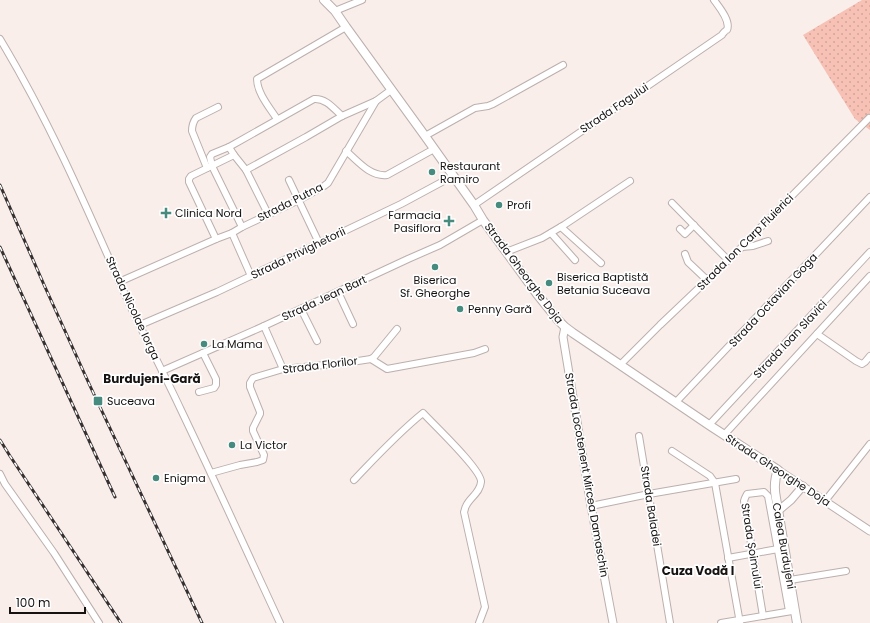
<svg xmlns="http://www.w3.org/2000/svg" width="870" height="623" font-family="Poppins,sans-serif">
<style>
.grass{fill:url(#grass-dots)}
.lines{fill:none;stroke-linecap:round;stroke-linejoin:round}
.minor-casing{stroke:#bbb0ad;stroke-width:8}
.tertiary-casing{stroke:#bbb0ad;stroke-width:9}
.secondary-casing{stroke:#bbb0ad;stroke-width:10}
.minor{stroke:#fff;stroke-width:6}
.tertiary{stroke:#fff;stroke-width:7}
.secondary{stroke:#fff;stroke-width:8}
.rail-casing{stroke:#363130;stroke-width:3}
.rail{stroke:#fefefe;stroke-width:1.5;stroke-dasharray:4.5;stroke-linecap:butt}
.poi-dot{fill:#478b7e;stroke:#fefefe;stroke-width:1.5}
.labels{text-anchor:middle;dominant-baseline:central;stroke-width:3.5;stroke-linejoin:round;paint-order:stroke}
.street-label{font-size:11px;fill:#161211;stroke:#fefefe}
.poi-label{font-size:11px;fill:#161211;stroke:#fefefe;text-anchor:start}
.neighbourhood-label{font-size:12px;font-weight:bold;fill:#161211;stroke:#fefefe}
</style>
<defs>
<pattern id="grass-dots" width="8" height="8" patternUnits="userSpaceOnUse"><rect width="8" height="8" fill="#f7c1b5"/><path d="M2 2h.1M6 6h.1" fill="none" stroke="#d3a59b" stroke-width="1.8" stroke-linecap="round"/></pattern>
</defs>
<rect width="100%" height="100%" fill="#faeeeb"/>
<path class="grass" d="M862,0H870V130L855,119L803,35Z"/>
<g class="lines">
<g class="minor-casing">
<g id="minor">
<path d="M335,11L362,0"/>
<path d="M0,39C47,117 83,199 119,281C138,325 161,367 181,410C215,481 247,552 280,623"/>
<path d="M277,119C270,108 257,93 257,79L346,27"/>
<path d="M425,136L475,108L488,106L493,104L563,65"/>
<path d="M229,147L212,154L210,157L212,166L242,227"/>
<path d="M346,151C358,161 370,177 387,175L434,149"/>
<path d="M207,168L192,131C192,126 193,122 196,118L218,107"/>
<path d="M246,170L306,137L342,116L376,101L391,90"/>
<path d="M289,180L319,243"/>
<path d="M672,203L728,260"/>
<path d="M474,205L722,35C722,34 726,30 727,30C731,21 719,7 714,0"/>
<path d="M268,214L246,170L234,155L229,147L314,99C326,98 334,109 342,116"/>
<path d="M561,227L601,263"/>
<path d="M680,229L685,234L694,225"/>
<path d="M232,233L251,276"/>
<path d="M551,233L575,260"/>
<path d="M216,239L189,182V179L191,176L234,155"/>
<path d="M742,247L753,246L768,241"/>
<path d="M506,252L542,238L564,225L630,181"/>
<path d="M685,254L688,262L707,280"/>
<path d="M119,282L216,239L232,233L242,227L299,200L324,186L328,183L376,101"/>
<path d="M338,292L353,324"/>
<path d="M301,309L317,341"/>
<path d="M140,325L217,292L401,204L453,176"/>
<path d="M264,326L283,369"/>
<path d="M817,334L856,361L862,364L865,362L870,356"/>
<path d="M371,359L387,369L474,353L485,349"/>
<path d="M620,365L660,325L742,247L754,234L869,118"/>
<path d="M162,371L264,326L408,259L440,245L483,220"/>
<path d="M199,392L214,388L216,385V379L203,353"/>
<path d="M676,402L870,197"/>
<path d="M709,425L870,252"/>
<path d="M724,435L870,276"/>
<path d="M639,436L670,623"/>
<path d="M672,451L710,476L715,483L740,623"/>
<path d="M211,473L240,465L257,462L263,460L264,455L253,431V428L260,414V412L250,387V383L253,378L283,369L345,363L371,359L374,357L397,329"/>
<path d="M0,474L5,484L54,553L99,623"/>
<path d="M354,480C376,457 398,433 423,413C433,424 482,470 481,482C480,493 470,497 466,506C465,507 465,510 464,512L485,607L479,623"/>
<path d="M825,501L870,444"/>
<path d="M591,506L649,494L736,479"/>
<path d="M728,558L778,549"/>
<path d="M790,580L846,571"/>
<path d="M763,616L744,501L745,498L747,494L764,492L768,496L789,611"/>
<path d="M721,623L792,611"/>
</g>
</g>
<g class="tertiary-casing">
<g id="tertiary">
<path d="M565,327L563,337L591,506L613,623"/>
<path d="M778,470L870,531"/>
<path d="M778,511L791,500L803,486"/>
</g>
</g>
<g class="secondary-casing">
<path id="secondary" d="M324,0L335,11L346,27L425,136L474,205L483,220L537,294L558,320L565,327L573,333L709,425L778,470C774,480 774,488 776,498L797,623"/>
</g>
<use href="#minor" class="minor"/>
<use href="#tertiary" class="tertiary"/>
<use href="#secondary" class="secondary"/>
<g class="rail-casing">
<g id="rail">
<path d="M0,185L45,287L91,388L202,623"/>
<path d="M0,247L115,497"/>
<path d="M0,440L10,456L121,623"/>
</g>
</g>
<use href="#rail" class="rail"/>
</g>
<g class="poi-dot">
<circle cx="432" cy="172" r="4"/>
<circle cx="499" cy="205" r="4"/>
<path d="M164 207h4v4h4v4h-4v4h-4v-4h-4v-4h4z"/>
<path d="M447 215h4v4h4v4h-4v4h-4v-4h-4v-4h4z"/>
<circle cx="435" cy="267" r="4"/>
<circle cx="549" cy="283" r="4"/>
<circle cx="460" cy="309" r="4"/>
<circle cx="204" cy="344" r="4"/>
<rect x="93" y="396" width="10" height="10" rx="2"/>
<circle cx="232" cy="445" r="4"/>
<circle cx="156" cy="478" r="4"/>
</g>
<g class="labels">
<g class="street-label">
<text transform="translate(614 108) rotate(-34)">Strada Fagului</text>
<text transform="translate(290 202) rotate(-27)">Strada Putna</text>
<text transform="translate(745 242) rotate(-45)">Strada Ion Carp Fluierici</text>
<text transform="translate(298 253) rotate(-26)">Strada Privighetorii</text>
<text transform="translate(524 273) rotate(53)">Strada Gheorghe Doja</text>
<text transform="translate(324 298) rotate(-25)">Strada Jean Bart</text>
<text transform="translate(773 300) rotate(-47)">Strada Octavian Goga</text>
<text transform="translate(133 308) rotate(65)">Strada Nicolae Iorga</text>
<text transform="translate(790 339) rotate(-47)">Strada Ioan Slavici</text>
<text transform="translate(320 365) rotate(-7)">Strada Florilor</text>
<text transform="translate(778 470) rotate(33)">Strada Gheorghe Doja</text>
<text transform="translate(587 475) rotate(80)">Strada Locotenent Mircea Damaschin</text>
<text transform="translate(651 506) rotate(81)">Strada Baladei</text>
<text transform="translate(752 546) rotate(81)">Strada Șoimului</text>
<text transform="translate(784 546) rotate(80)">Calea Burdujeni</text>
</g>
<g class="poi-label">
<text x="440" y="166">Restaurant<tspan x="440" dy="13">Ramiro</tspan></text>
<text x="507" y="205">Profi</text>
<text x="175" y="213">Clinica Nord</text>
<text x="441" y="215" text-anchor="end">Farmacia<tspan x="441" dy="13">Pasiflora</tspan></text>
<text x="557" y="277">Biserica Baptistă<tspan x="557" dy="13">Betania Suceava</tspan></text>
<text x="435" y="280" text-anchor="middle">Biserica<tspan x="435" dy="13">Sf. Gheorghe</tspan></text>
<text x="468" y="309">Penny Gară</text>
<text x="212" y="344">La Mama</text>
<text x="107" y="401">Suceava</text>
<text x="240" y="445">La Victor</text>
<text x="164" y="478">Enigma</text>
</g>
<g class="neighbourhood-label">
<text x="152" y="378">Burdujeni-Gară</text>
<text x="698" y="570">Cuza Vodă I</text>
</g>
</g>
<path d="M10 607v6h75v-6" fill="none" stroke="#161211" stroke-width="2"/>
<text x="16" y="607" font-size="12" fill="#161211" stroke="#fefefe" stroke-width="3" paint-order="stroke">100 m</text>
</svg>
